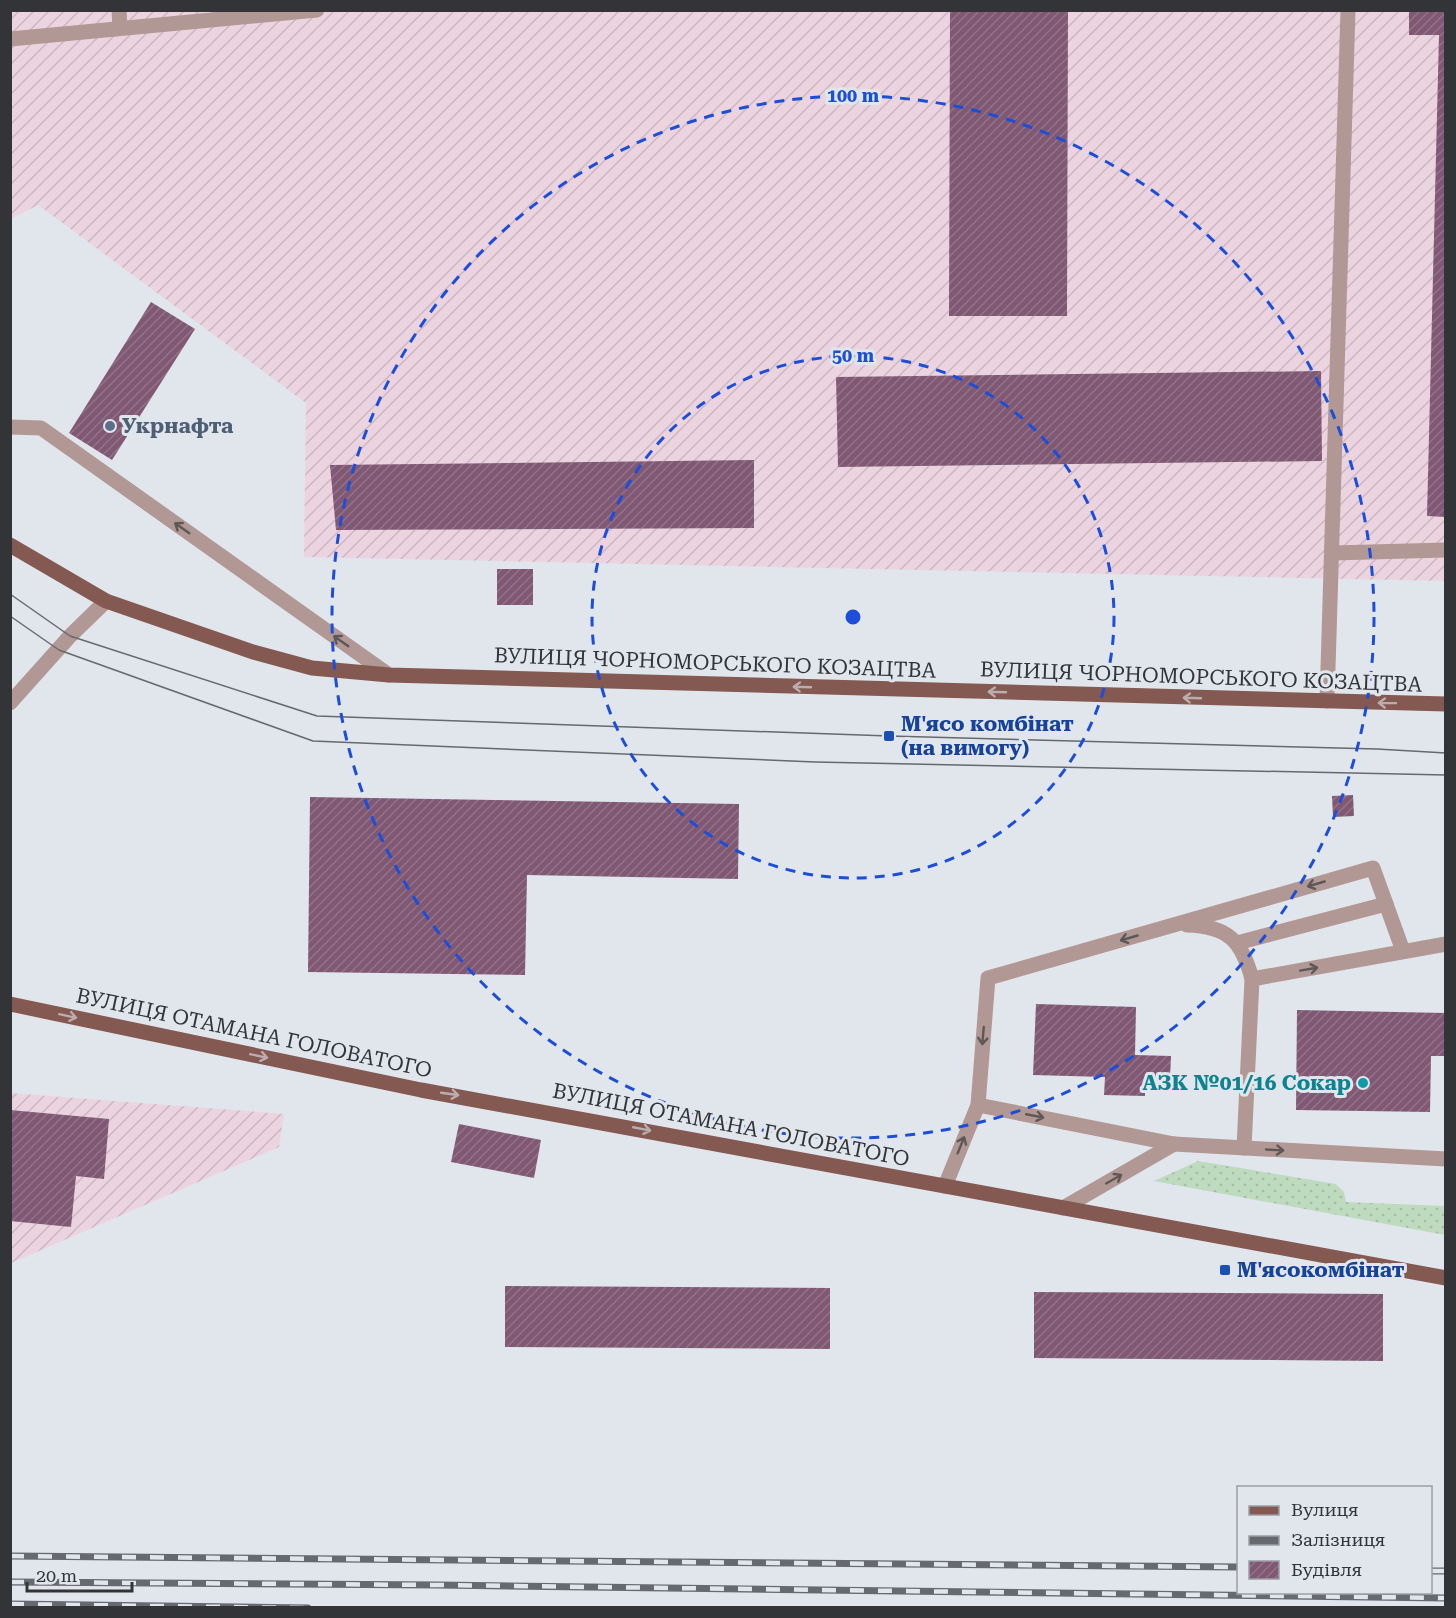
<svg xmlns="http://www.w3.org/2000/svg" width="1456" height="1618" font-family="'Roboto Serif',serif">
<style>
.industrial{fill:url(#industrial-furrows)}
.grass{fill:url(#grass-dots)}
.building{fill:url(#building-hatch)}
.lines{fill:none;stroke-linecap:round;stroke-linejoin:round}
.lane{stroke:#b19894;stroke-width:15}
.street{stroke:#b19894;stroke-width:15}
.primary{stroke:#835951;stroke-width:15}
.tram{stroke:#66696d;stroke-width:1.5}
.rail-casing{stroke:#66696d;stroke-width:7}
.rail{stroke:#e1e5ec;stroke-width:4.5;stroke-dasharray:14;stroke-linecap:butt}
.oneway{stroke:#5e5758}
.oneway2{stroke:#bbadae}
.ring{fill:none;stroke:#1d4ed8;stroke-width:3;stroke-dasharray:10 8}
.service-dot{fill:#5c6f8a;stroke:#e1e5ec;stroke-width:2}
.transit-dot{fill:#1a4fb4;stroke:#e1e5ec;stroke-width:2}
.culture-dot{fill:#0f9aa8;stroke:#e1e5ec;stroke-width:2}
.labels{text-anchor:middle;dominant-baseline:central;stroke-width:6;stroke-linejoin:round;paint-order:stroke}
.service-label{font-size:21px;font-weight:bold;fill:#4e5e75;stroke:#e1e5ec;text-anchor:start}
.street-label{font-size:21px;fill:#323437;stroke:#e1e5ec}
.transit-label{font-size:21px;font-weight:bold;fill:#164399;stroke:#e1e5ec;text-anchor:start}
.culture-label{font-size:21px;font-weight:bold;fill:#0d838f;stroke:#e1e5ec;text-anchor:end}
.centre{fill:#1d4ed8;stroke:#e1e5ec;stroke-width:3}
.ring-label{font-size:18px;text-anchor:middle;font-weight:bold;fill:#1d4ed8;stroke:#e1e5ec;stroke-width:6;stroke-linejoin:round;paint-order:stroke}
</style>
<defs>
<pattern id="industrial-furrows" width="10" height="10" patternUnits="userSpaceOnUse" patternTransform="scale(1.5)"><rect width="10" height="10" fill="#ebd4e0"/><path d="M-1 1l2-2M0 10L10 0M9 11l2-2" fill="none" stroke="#cab7c1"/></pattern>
<pattern id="grass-dots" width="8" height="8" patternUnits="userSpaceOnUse" patternTransform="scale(1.5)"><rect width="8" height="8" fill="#bedbbf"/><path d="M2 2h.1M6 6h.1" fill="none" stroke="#a4bda5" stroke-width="1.8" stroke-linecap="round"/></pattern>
<pattern id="building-hatch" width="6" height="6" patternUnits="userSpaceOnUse" patternTransform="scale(1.5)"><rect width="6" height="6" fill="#815874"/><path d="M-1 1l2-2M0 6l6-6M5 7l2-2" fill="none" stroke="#917288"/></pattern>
</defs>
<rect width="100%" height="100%" fill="#e1e5ec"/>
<g class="industrial">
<path d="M11,11H1445V581L304,557L306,403L38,205L11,219Z"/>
<path d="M10,1093L284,1114L279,1147L11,1263Z"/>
</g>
<path class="grass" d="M1198,1161L1336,1184L1344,1192L1346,1202L1445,1206V1235L1154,1181Z"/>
<g class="building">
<path d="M950,10H1068L1067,316H949Z"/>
<path d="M1409,10H1446V517L1427,516L1439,35H1409Z"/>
<path d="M151,302L195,329L112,460L69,433Z"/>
<path d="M1321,371L1322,461L838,467L836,377Z"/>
<path d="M754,460V528L336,530L330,465Z"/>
<rect x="497" y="569" width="36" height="36"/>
<path d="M1353,795L1354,816L1333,817L1332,796Z"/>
<path d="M310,797L739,804L738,879L527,875L525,975L308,972Z"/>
<path d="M1036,1004L1136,1007L1135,1055L1171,1056L1170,1079H1145V1096L1104,1095L1105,1077L1033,1075Z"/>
<path d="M1297,1010L1446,1013V1056H1431L1430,1112L1296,1110Z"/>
<path d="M10,1110L109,1119L104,1179L76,1176L71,1227L10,1221Z"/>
<path d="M459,1124L541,1140L534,1178L451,1162Z"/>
<path d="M505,1286L830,1288V1349L505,1347Z"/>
<path d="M1034,1292L1383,1294V1361L1034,1358Z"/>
</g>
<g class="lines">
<g class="lane">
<path d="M119,10L120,28"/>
<path d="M10,39L317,10"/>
<path d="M10,427L41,428L389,675"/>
<path d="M1332,553L1446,550"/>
<path d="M1327,701L1348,10"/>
<path d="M1187,925C1228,926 1242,941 1252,979L1244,1148"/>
<path d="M1237,943L1386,904"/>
<path d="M1252,979L1446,944"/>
<path d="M978,1105L1174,1144L1446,1159"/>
<path d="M945,1186L978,1105L988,978L1373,868L1403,951"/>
<path d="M1063,1208L1174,1144"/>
</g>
<path class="street" d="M10,703L70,636L106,601"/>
<g class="primary">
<path d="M10,545L106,601L253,652L312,668L389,675L1446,704"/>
<path d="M10,1004L421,1090L1446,1278"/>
</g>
<g class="tram">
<path d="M10,594L70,636L317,716L889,736L1377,749L1446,753"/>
<path d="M10,616L59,650L313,741L815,762L1446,775"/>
</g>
<g class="rail-casing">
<g id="rail">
<path d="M10,1556L1238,1567"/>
<path d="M1430,1571H1446"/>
<path d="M10,1582L438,1585L1446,1598"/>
<path d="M10,1604L308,1608"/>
</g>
</g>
<use href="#rail" class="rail"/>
</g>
<defs><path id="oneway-shaft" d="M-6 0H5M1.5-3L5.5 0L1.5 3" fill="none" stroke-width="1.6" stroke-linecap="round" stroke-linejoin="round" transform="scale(1.5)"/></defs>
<g class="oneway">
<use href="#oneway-shaft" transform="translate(182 528) rotate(-145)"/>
<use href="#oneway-shaft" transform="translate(341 641) rotate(-145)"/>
<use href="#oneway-shaft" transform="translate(1316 884) rotate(164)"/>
<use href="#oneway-shaft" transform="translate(1129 938) rotate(164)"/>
<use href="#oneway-shaft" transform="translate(1309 969) rotate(-10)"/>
<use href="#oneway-shaft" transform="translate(983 1036) rotate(95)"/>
<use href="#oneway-shaft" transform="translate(1035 1116) rotate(11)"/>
<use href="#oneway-shaft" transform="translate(961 1145) rotate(-68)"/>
<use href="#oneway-shaft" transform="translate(1275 1150) rotate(3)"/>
<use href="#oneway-shaft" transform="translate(1114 1179) rotate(-30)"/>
</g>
<g class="oneway2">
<use href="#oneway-shaft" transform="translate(802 687) rotate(-178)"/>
<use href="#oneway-shaft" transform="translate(997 692) rotate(-178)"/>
<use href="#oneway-shaft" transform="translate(1192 698) rotate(-178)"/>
<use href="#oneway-shaft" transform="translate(1387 703) rotate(-179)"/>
<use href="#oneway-shaft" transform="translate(68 1016) rotate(12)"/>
<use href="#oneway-shaft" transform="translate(259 1056) rotate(12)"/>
<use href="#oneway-shaft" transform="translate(450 1094) rotate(8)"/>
<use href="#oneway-shaft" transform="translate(642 1129) rotate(11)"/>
</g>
<g class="ring">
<circle cx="853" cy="617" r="261"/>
<circle cx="853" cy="617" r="521"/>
</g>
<circle class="service-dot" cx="110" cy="426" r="6"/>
<g class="transit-dot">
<rect x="883" y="730" width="12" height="12" rx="3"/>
<rect x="1219" y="1264" width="12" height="12" rx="3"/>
</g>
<circle class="culture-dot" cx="1363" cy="1083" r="6"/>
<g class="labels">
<g class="service-label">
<text x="122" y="426">Укрнафта</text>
</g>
<g class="street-label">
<text transform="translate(715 663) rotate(2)">ВУЛИЦЯ ЧОРНОМОРСЬКОГО КОЗАЦТВА</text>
<text transform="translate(1201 677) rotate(2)">ВУЛИЦЯ ЧОРНОМОРСЬКОГО КОЗАЦТВА</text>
<text transform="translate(254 1033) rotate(12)">ВУЛИЦЯ ОТАМАНА ГОЛОВАТОГО</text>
<text transform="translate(731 1125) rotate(11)">ВУЛИЦЯ ОТАМАНА ГОЛОВАТОГО</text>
</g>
<g class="transit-label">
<text x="901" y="724">М'ясо комбінат<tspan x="901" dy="24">(на вимогу)</tspan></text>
<text x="1237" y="1270">М'ясокомбінат</text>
</g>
<g class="culture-label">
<text x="1351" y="1083">АЗК №01/16 Сокар</text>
</g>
</g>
<circle cx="853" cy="617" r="9" class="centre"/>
<g class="ring-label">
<text x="853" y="102">100 m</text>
<text x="853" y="362">50 m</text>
</g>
<rect width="1456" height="1618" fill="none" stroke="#323437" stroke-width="24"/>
<rect x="1237" y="1486" width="195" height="108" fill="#e1e5ec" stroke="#9b9ea4" stroke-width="1.5"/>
<rect x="1249" y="1506" width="30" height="9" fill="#835951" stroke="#9b9ea4" stroke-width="1.5"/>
<text x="1291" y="1516" font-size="18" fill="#323437">Вулиця</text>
<rect x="1249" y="1536" width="30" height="9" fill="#66696d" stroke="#9b9ea4" stroke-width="1.5"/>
<text x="1291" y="1546" font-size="18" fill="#323437">Залізниця</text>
<rect x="1249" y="1561" width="30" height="18" fill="url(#building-hatch)" stroke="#9b9ea4" stroke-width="1.5"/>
<text x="1291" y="1576" font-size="18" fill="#323437">Будівля</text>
<path d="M27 1582v9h105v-9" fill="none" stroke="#323437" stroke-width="3"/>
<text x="36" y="1582" font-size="18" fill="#323437" stroke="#e1e5ec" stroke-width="4.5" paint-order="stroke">20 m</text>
</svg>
